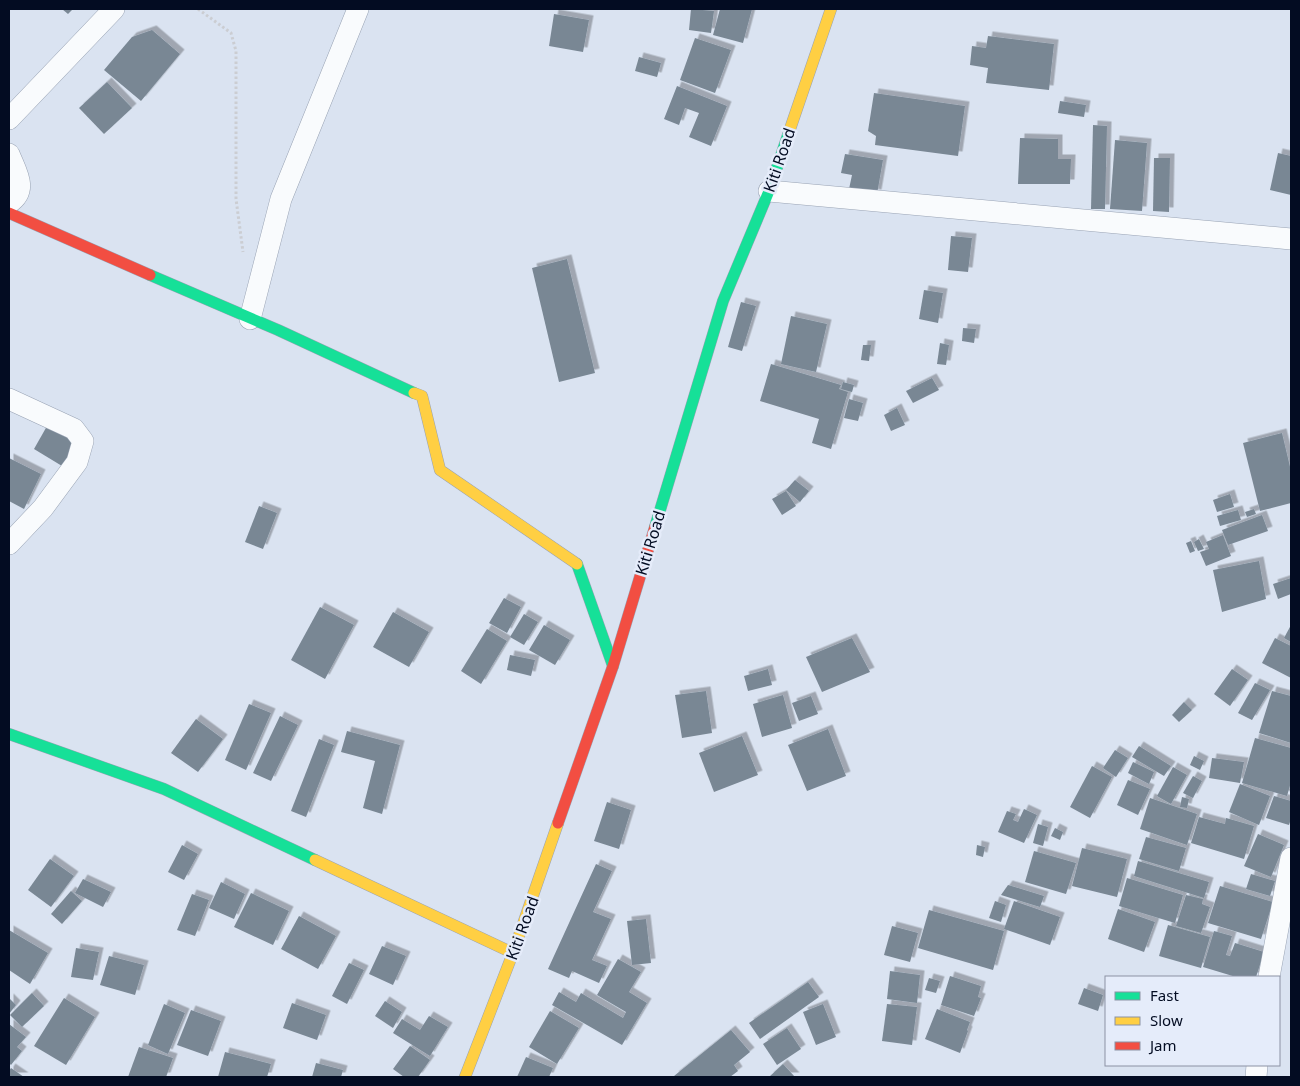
<svg xmlns="http://www.w3.org/2000/svg" width="1300" height="1086" font-family="'Noto Sans',sans-serif">
<style>
.building{fill:#798794;filter:url(#shadow)}
.lines{fill:none;stroke-linecap:round;stroke-linejoin:round}
.street-casing{stroke:#99a3b4;stroke-width:22}
.fast-casing{stroke:#99a3b4;stroke-width:12}
.slow-casing{stroke:#99a3b4;stroke-width:12}
.jam-casing{stroke:#99a3b4;stroke-width:12}
.path{stroke:#cbcdd2;stroke-width:3;stroke-dasharray:2.5 2.5;stroke-linecap:butt}
.street{stroke:#f9fbfd;stroke-width:21}
.fast{stroke:#16e098;stroke-width:11}
.slow{stroke:#ffcf43;stroke-width:11}
.jam{stroke:#f24e42;stroke-width:11}
.labels{text-anchor:middle;dominant-baseline:central;stroke-width:5;stroke-linejoin:round;paint-order:stroke}
.street-label{font-size:16px;fill:#030c22;stroke:#e5ecfa}
</style>
<defs>
<filter id="shadow"><feDropShadow dx="4.5" dy="-4.5" stdDeviation="0" flood-color="#0004"/></filter>
</defs>
<rect width="100%" height="100%" fill="#dae3f1"/>
<g class="building">
<path d="M62,9H73L68,14Z"/>
<path d="M691,9L714,11L711,33L689,30Z"/>
<path d="M720,9H752L743,43L713,35Z"/>
<path d="M554,14L589,20L583,52L549,46Z"/>
<path d="M152,30L180,54L141,101L104,70L132,37Z"/>
<path d="M988,36L1054,44L1049,90L986,83L988,68L970,65L972,46L986,48Z"/>
<path d="M695,38L731,50L715,93L680,80Z"/>
<path d="M639,57L661,63L657,77L635,71Z"/>
<path d="M107,82L132,108L104,134L79,108Z"/>
<path d="M677,86L727,106L711,146L689,137L699,113L685,108L679,125L664,119Z"/>
<path d="M874,93L965,106L958,156L875,145L876,136L868,131Z"/>
<path d="M1060,101L1086,105L1084,117L1058,113Z"/>
<path d="M1093,125L1107,126L1105,209H1091Z"/>
<path d="M1020,138L1058,139V159H1071L1070,184H1018Z"/>
<path d="M1115,140L1147,143L1142,211L1110,209Z"/>
<path d="M1278,153L1291,156V195L1270,190Z"/>
<path d="M845,154L883,160L877,194L849,189L852,175L841,173Z"/>
<path d="M1154,158H1170L1169,212L1153,211Z"/>
<path d="M951,236L972,238L968,272L948,270Z"/>
<path d="M567,259L595,373L559,382L532,268Z"/>
<path d="M924,290L943,293L938,323L919,319Z"/>
<path d="M741,302L756,306L742,351L728,347Z"/>
<path d="M791,316L827,324L816,372L781,364Z"/>
<path d="M963,328L976,329L974,343L962,341Z"/>
<path d="M940,343L949,345L946,365L937,364Z"/>
<path d="M863,345H871L869,361L861,360Z"/>
<path d="M771,364L841,385L839,389L848,392L831,449L812,443L819,419L760,401Z"/>
<path d="M932,378L939,390L913,403L906,391Z"/>
<path d="M843,382L854,385L852,392L841,389Z"/>
<path d="M849,399L863,403L858,421L844,418Z"/>
<path d="M897,408L905,425L891,431L884,415Z"/>
<path d="M47,426L76,443L62,466L34,449Z"/>
<path d="M1282,433L1291,471V503L1260,511L1243,443Z"/>
<path d="M9,458L41,474L24,509L9,501Z"/>
<path d="M795,480L809,491L800,502L786,490Z"/>
<path d="M786,491L796,506L782,515L772,499Z"/>
<path d="M1230,494L1234,507L1217,512L1213,500Z"/>
<path d="M259,506L277,513L263,549L245,542Z"/>
<path d="M1254,509L1256,514L1247,517L1245,512Z"/>
<path d="M1238,510L1241,520L1220,526L1217,516Z"/>
<path d="M1262,515L1268,531L1228,545L1222,530Z"/>
<path d="M1223,535L1231,556L1206,566L1200,552L1209,549L1206,542Z"/>
<path d="M1199,539L1204,549L1198,551L1194,542Z"/>
<path d="M1191,541L1195,551L1190,553L1186,543Z"/>
<path d="M1259,561L1266,599L1222,612L1213,570Z"/>
<path d="M1291,578V594L1278,599L1273,584Z"/>
<path d="M504,598L521,607L507,633L489,623Z"/>
<path d="M320,607L354,625L325,679L291,660Z"/>
<path d="M393,612L429,632L409,667L373,647Z"/>
<path d="M524,614L538,622L524,645L510,637Z"/>
<path d="M544,625L570,640L555,665L529,650Z"/>
<path d="M1291,625V642L1284,638Z"/>
<path d="M487,629L507,641L481,684L461,671Z"/>
<path d="M852,638L870,672L822,692L806,657Z"/>
<path d="M1275,638L1291,646V678L1262,663Z"/>
<path d="M510,655L535,660L531,676L507,670Z"/>
<path d="M768,669L772,685L748,691L744,676Z"/>
<path d="M1232,669L1248,680L1230,706L1214,694Z"/>
<path d="M1255,683L1270,690L1252,720L1238,713Z"/>
<path d="M706,691L712,733L682,738L675,695Z"/>
<path d="M1272,691L1291,696V743L1259,733Z"/>
<path d="M783,695L792,728L762,737L753,704Z"/>
<path d="M811,696L818,714L799,721L792,703Z"/>
<path d="M1184,702L1192,710L1179,722L1172,715Z"/>
<path d="M249,704L271,713L246,770L225,760Z"/>
<path d="M280,716L298,725L271,781L253,773Z"/>
<path d="M196,719L223,739L198,772L171,753Z"/>
<path d="M828,729L846,776L807,791L788,745Z"/>
<path d="M347,731L400,745L382,814L363,808L375,761L341,752Z"/>
<path d="M742,736L758,775L714,792L699,753Z"/>
<path d="M1255,738L1291,748V782L1287,796L1242,783Z"/>
<path d="M319,739L334,745L306,817L291,811Z"/>
<path d="M1139,746L1171,766L1164,776L1132,757Z"/>
<path d="M1115,750L1128,758L1116,777L1103,768Z"/>
<path d="M1194,756L1204,761L1200,770L1190,765Z"/>
<path d="M1212,758L1244,762L1240,783L1209,778Z"/>
<path d="M1133,762L1154,772L1149,784L1128,773Z"/>
<path d="M1092,766L1112,777L1090,818L1070,807Z"/>
<path d="M1173,767L1187,775L1171,804L1157,796Z"/>
<path d="M1193,776L1202,781L1193,798L1183,793Z"/>
<path d="M1128,780L1150,789L1138,815L1117,805Z"/>
<path d="M1240,784L1270,796L1259,825L1229,812Z"/>
<path d="M1274,796L1291,801V819L1289,825L1266,818Z"/>
<path d="M1182,797L1189,799L1187,808L1180,807Z"/>
<path d="M1150,798L1197,814L1187,845L1140,829Z"/>
<path d="M607,802L631,810L619,849L594,841Z"/>
<path d="M1024,809L1037,815L1024,843L998,832L1007,811L1016,814L1013,820L1018,822Z"/>
<path d="M1199,817L1225,824L1226,818L1254,826L1244,859L1191,843Z"/>
<path d="M1038,824L1048,827L1043,846L1033,843Z"/>
<path d="M1055,828L1063,832L1060,840L1051,836Z"/>
<path d="M1258,834L1284,845L1271,877L1244,866Z"/>
<path d="M1146,837L1186,848L1179,871L1139,859Z"/>
<path d="M182,845L198,854L184,880L168,872Z"/>
<path d="M977,845L985,847L983,857L976,855Z"/>
<path d="M1082,848L1127,859L1117,897L1072,886Z"/>
<path d="M1034,851L1076,863L1066,894L1025,882Z"/>
<path d="M50,859L74,876L51,907L28,890Z"/>
<path d="M1138,861L1209,882L1204,898L1134,876Z"/>
<path d="M596,864L612,871L593,912L611,919L592,960L607,966L599,983L572,971L569,978L548,969Z"/>
<path d="M1251,874L1275,881L1270,896L1246,889Z"/>
<path d="M1127,878L1183,895L1175,923L1119,906Z"/>
<path d="M83,879L111,892L103,907L75,893Z"/>
<path d="M221,882L245,894L234,919L209,908Z"/>
<path d="M1008,885L1044,896L1040,907L1001,895Z"/>
<path d="M1220,886L1273,902L1261,939L1208,923Z"/>
<path d="M71,891L82,901L62,924L51,914Z"/>
<path d="M251,893L289,911L273,945L234,927Z"/>
<path d="M192,894L209,900L195,936L177,930Z"/>
<path d="M1186,895L1203,899L1202,904L1210,907L1201,933L1176,926Z"/>
<path d="M995,901L1006,905L1001,922L989,918Z"/>
<path d="M1014,901L1060,917L1050,945L1004,929Z"/>
<path d="M1118,909L1155,922L1144,952L1108,939Z"/>
<path d="M929,910L1004,931L993,970L918,948Z"/>
<path d="M299,916L336,936L318,969L281,949Z"/>
<path d="M646,919L651,963L632,965L627,921Z"/>
<path d="M1168,925L1210,937L1201,968L1159,956Z"/>
<path d="M892,926L918,933L910,962L884,955Z"/>
<path d="M9,930L48,953L30,984L9,970Z"/>
<path d="M1214,931L1232,936L1226,955L1230,956L1235,943L1264,952L1256,977H1236L1203,967Z"/>
<path d="M382,946L406,956L393,985L369,974Z"/>
<path d="M76,948L99,952L93,980L71,977Z"/>
<path d="M109,956L144,965L135,995L100,985Z"/>
<path d="M618,959L641,972L629,992L647,1003L622,1045L552,1005L559,992L576,1002L581,993L623,1018L626,1012L597,995Z"/>
<path d="M349,963L364,970L347,1004L332,996Z"/>
<path d="M890,971L920,975L917,1003L887,999Z"/>
<path d="M950,976L981,986L978,997L981,998L974,1016L941,1005Z"/>
<path d="M929,978L940,981L936,993L925,990Z"/>
<path d="M808,982L819,997L760,1039L749,1023Z"/>
<path d="M1084,988L1103,995L1098,1011L1078,1004Z"/>
<path d="M32,993L44,1006L22,1027L10,1015Z"/>
<path d="M9,998L16,1005L9,1014Z"/>
<path d="M64,998L95,1017L66,1065L34,1046Z"/>
<path d="M385,1001L402,1012L393,1028L375,1016Z"/>
<path d="M292,1003L326,1015L317,1040L283,1028Z"/>
<path d="M164,1004L185,1013L168,1054L148,1045Z"/>
<path d="M823,1004L836,1037L816,1045L803,1012Z"/>
<path d="M887,1004L917,1007L912,1045L882,1041Z"/>
<path d="M937,1009L970,1022L967,1030L968,1031L960,1053L925,1039Z"/>
<path d="M191,1010L221,1021L208,1056L177,1045Z"/>
<path d="M550,1011L579,1028L557,1064L529,1047Z"/>
<path d="M429,1016L448,1027L430,1056L393,1033L402,1019L420,1030Z"/>
<path d="M9,1024L26,1037L17,1047L22,1051L11,1065L9,1063Z"/>
<path d="M787,1028L801,1049L777,1065L763,1044Z"/>
<path d="M731,1030L750,1052L734,1065L738,1071L730,1077H676L674,1076Z"/>
<path d="M410,1046L430,1060L418,1077H404L393,1069Z"/>
<path d="M139,1047L173,1058L166,1077H128Z"/>
<path d="M225,1052L271,1064L267,1077H218Z"/>
<path d="M526,1057L553,1068L549,1077H517Z"/>
<path d="M316,1063L343,1070L341,1077H312Z"/>
<path d="M783,1064L795,1077H769Z"/>
<path d="M11,1068L24,1077H9V1071Z"/>
</g>
<g class="lines">
<g class="street-casing">
<g id="street">
<path d="M9,119L114,9"/>
<path d="M9,154C16,172 29,190 9,203"/>
<path d="M769,191L1291,239"/>
<path d="M250,319L281,199L358,9"/>
<path d="M9,399L74,429L83,441L77,462L43,508L9,544"/>
<path d="M1269,977L1291,858"/>
<path d="M1256,1077L1257,1065"/>
</g>
</g>
<g class="fast-casing">
<g id="fast">
<path d="M150,275L278,330L414,393"/>
<path d="M655,527L723,301L769,191L789,132"/>
<path d="M577,564L613,666"/>
<path d="M9,734L164,789L315,860"/>
</g>
</g>
<g class="slow-casing">
<g id="slow">
<path d="M789,132L831,9"/>
<path d="M414,393L422,396L440,470L577,564"/>
<path d="M315,860L513,953"/>
<path d="M465,1077L513,953L558,823"/>
</g>
</g>
<g class="jam-casing">
<g id="jam">
<path d="M9,213L150,275"/>
<path d="M558,823L613,666L655,527"/>
</g>
</g>
<path class="path" d="M198,9L231,33L236,51V199L243,252"/>
<use href="#street" class="street"/>
<use href="#fast" class="fast"/>
<use href="#slow" class="slow"/>
<use href="#jam" class="jam"/>
</g>
<g class="labels">
<g class="street-label">
<text transform="translate(779 160) rotate(-71)">Kiti Road</text>
<text transform="translate(650 543) rotate(-73)">Kiti Road</text>
<text transform="translate(522 928) rotate(-70)">Kiti Road</text>
</g>
</g>
<rect width="1300" height="1086" fill="none" stroke="#030c22" stroke-width="20"/>
<rect x="1105" y="976" width="175" height="90" fill="#e5ecfa" stroke="#8b92a4"/>
<rect x="1115" y="992" width="25" height="8" fill="#16e098" stroke="#8b92a4"/>
<text x="1150" y="1001" font-size="15" fill="#030c22">Fast</text>
<rect x="1115" y="1017" width="25" height="8" fill="#ffcf43" stroke="#8b92a4"/>
<text x="1150" y="1026" font-size="15" fill="#030c22">Slow</text>
<rect x="1115" y="1042" width="25" height="8" fill="#f24e42" stroke="#8b92a4"/>
<text x="1150" y="1051" font-size="15" fill="#030c22">Jam</text>
</svg>
